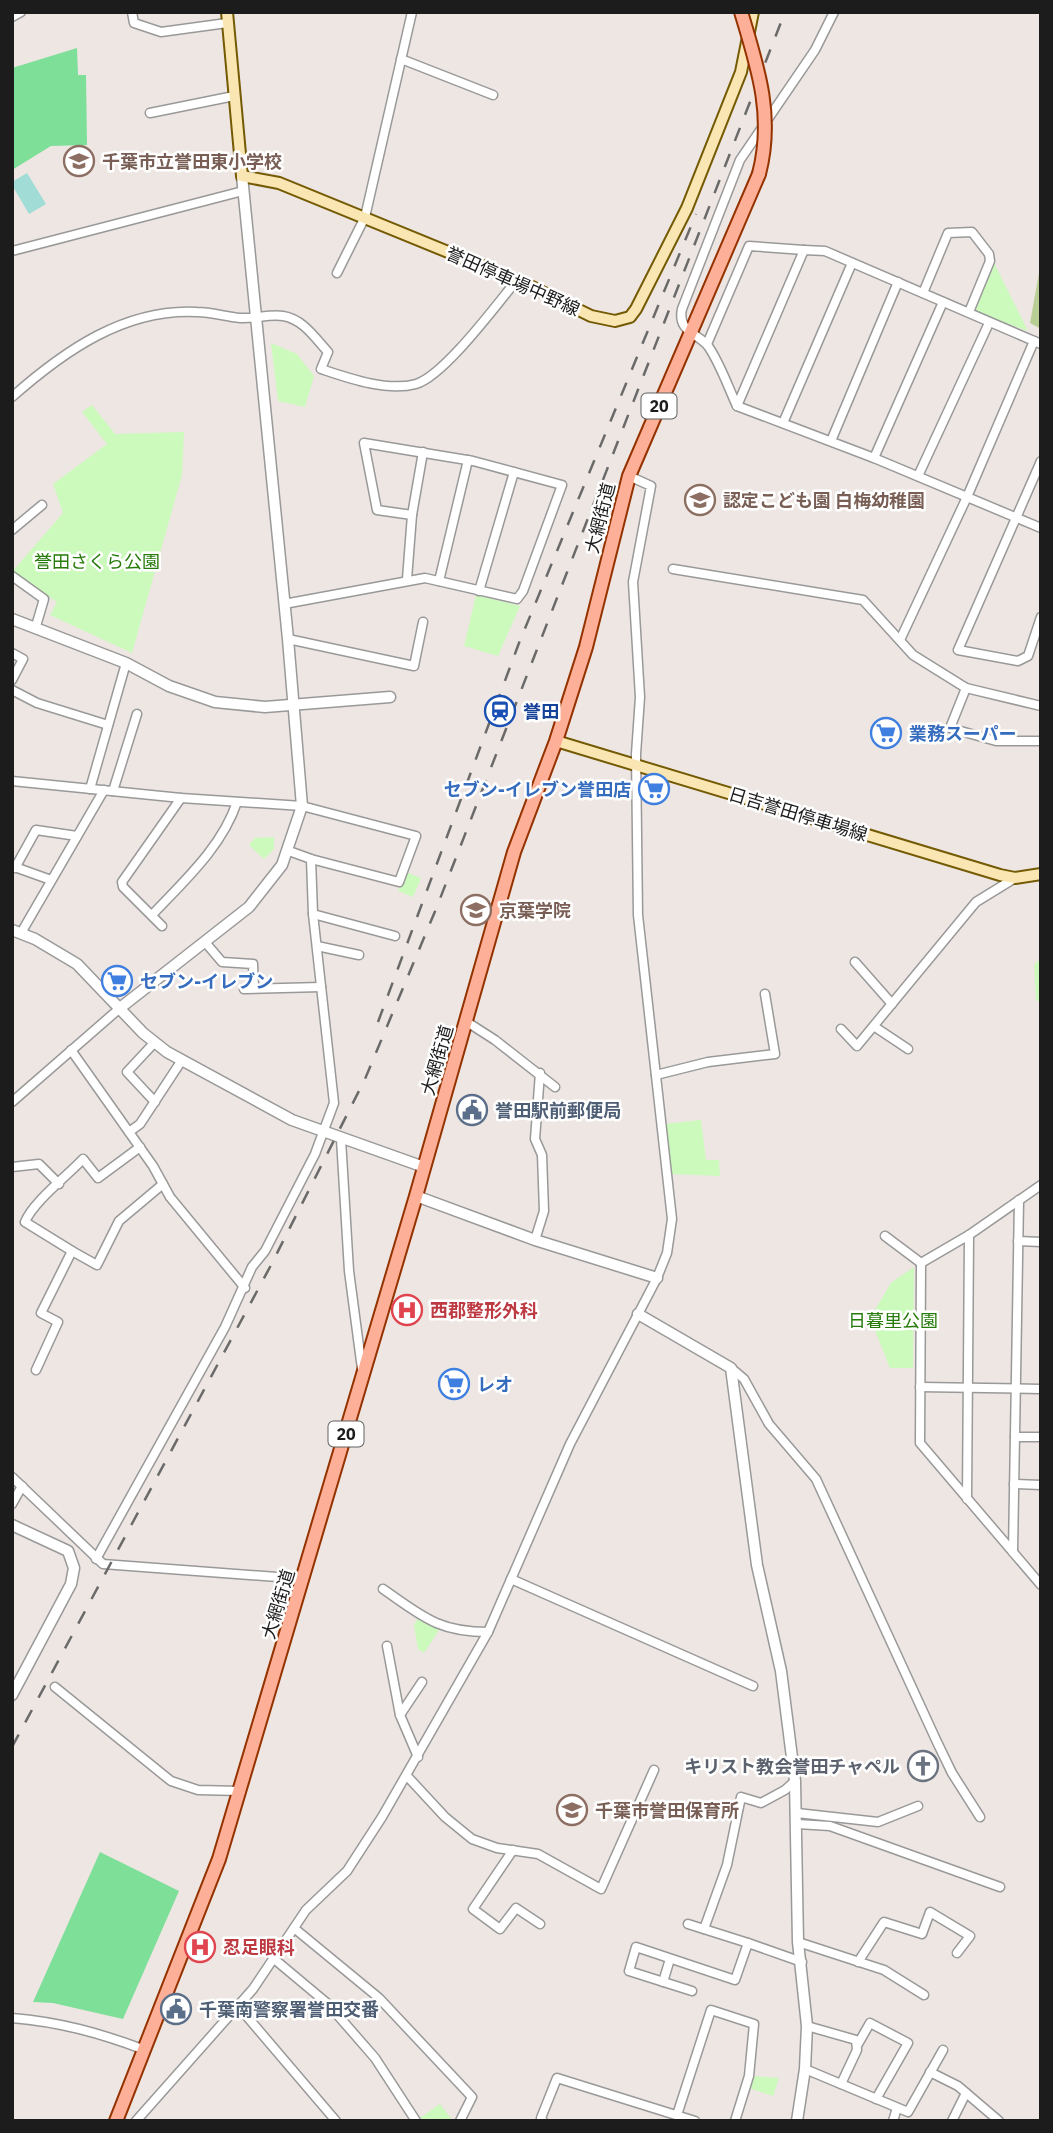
<svg xmlns="http://www.w3.org/2000/svg" width="1053" height="2133" font-family="'IBM Plex Sans','Noto Sans JP',sans-serif">
<style>
.forest{fill:#b9ce95}
.park{fill:#ccfabd}
.pitch{fill:#7edf99}
.water{fill:#a1ddd6}
.lines{fill:none;stroke-linecap:round;stroke-linejoin:round}
.minor-casing{stroke:#999;stroke-width:11}
.tertiary-casing{stroke:#999;stroke-width:13}
.secondary-casing{stroke:#735a03;stroke-width:14}
.primary-casing{stroke:#943200;stroke-width:16}
.minor{stroke:#fff;stroke-width:8}
.tertiary{stroke:#fff;stroke-width:10}
.secondary{stroke:#fae6b3;stroke-width:10}
.primary{stroke:#fdb097;stroke-width:12}
.rail{stroke:#6a6a6a;stroke-width:2.5;stroke-dasharray:14 14;stroke-linecap:butt}
.primary-bridge-casing{stroke:#943200;stroke-width:16;stroke-linecap:butt}
.primary-bridge{stroke:#fdb097;stroke-width:12}
.labels{text-anchor:middle;dominant-baseline:central;stroke-width:5;stroke-linejoin:round;paint-order:stroke}
.shield{fill:#fff;stroke:#606060;stroke-width:2}
.shield-label{font-size:16px;font-weight:bold;fill:#1c1c1c}
.education-label{font-size:18px;font-weight:bold;fill:#785e54;stroke:#fff;text-anchor:start}
.street-label{font-size:18px;fill:#1c1c1c;stroke:#fff}
.park-label{font-size:18px;fill:#267b0a;stroke:#fff}
.transit-label{font-size:18px;font-weight:bold;fill:#164399;stroke:#fff;text-anchor:start}
.shop-label{font-size:18px;font-weight:bold;fill:#366cbe;stroke:#fff;text-anchor:start}
.service-label{font-size:18px;font-weight:bold;fill:#4e5e75;stroke:#fff;text-anchor:start}
.health-label{font-size:18px;font-weight:bold;fill:#be3a42;stroke:#fff;text-anchor:start}
.worship-label{font-size:18px;font-weight:bold;fill:#5b616d;stroke:#fff;text-anchor:end}
</style>
<rect width="100%" height="100%" fill="#eee6e2"/>
<path class="forest" d="M1039,273H1041V329L1030,323Z"/>
<g class="park">
<path d="M993,261L1028,331L975,312L973,307Z"/>
<path d="M271,343L297,354L314,376L305,407L278,401Z"/>
<path d="M92,405L115,434L184,432L182,475L132,653L50,615L57,602L12,572L63,513L53,484L107,444L82,412Z"/>
<path d="M476,595L520,606L498,656L464,646Z"/>
<path d="M274,837V849L264,859L249,845L255,838Z"/>
<path d="M406,872L421,878L413,897L398,891Z"/>
<path d="M1041,958V1002L1036,1000L1034,965Z"/>
<path d="M701,1120L706,1160H719L720,1176L671,1174L665,1124Z"/>
<path d="M914,1267L913,1368H890L870,1318L891,1283Z"/>
<path d="M419,1617L439,1630L424,1653L418,1649L414,1625Z"/>
<path d="M752,2076L779,2078L773,2096L749,2088Z"/>
<path d="M440,2104L453,2121H421L420,2118Z"/>
</g>
<g class="pitch">
<path d="M77,48L78,75H86L87,145L51,146L12,170V68Z"/>
<path d="M100,1852L179,1891L123,2019L53,2003L33,2002Z"/>
</g>
<path class="water" d="M27,173L46,204L29,214L12,185V182Z"/>
<g class="lines">
<g class="minor-casing">
<g id="minor">
<path d="M132,12L134,23L161,32L227,23"/>
<path d="M834,12L815,50L740,160L682,309C677,332 698,333 708,346C720,363 728,387 737,406L874,458L1041,528"/>
<path d="M12,17L21,12"/>
<path d="M401,59L493,95"/>
<path d="M150,113L234,96"/>
<path d="M12,251L243,191"/>
<path d="M337,273L365,217L412,12"/>
<path d="M923,293L948,233L972,232L989,254L990,261L969,312"/>
<path d="M707,344L749,246L804,250"/>
<path d="M12,397C64,351 125,308 197,312C212,312 226,317 240,318C254,319 269,314 283,316C303,319 315,338 328,352L321,369C348,378 387,392 416,384C444,376 497,304 517,280"/>
<path d="M737,406L804,250L825,251L1041,344"/>
<path d="M783,423L852,263"/>
<path d="M831,441L898,282"/>
<path d="M874,458L943,302"/>
<path d="M1041,461L958,650L1018,661L1028,656L1041,617"/>
<path d="M918,476L989,323"/>
<path d="M12,530L42,505"/>
<path d="M673,569L863,600L913,655L966,688L950,728L996,741H1041"/>
<path d="M12,576L44,599L36,626"/>
<path d="M407,579L412,515L423,452"/>
<path d="M439,581L468,460"/>
<path d="M479,591L514,472"/>
<path d="M284,604L425,578L517,599L523,591L562,485L473,461L364,443L377,510L412,515"/>
<path d="M288,639L414,666L423,622"/>
<path d="M900,640L967,497L1034,341"/>
<path d="M12,653L23,659L12,680"/>
<path d="M966,688L1041,706"/>
<path d="M12,690L37,703L108,725"/>
<path d="M12,781L181,798L302,806L416,836L399,882L311,859"/>
<path d="M90,789L126,663"/>
<path d="M113,791L137,714"/>
<path d="M12,866L51,880"/>
<path d="M15,868L36,830L77,836"/>
<path d="M313,914L395,936"/>
<path d="M152,915C184,881 222,847 237,802"/>
<path d="M162,926L123,887L122,882L181,798"/>
<path d="M21,933L104,790"/>
<path d="M205,942L222,962L253,964L254,988"/>
<path d="M317,946L359,955"/>
<path d="M855,962L892,1004"/>
<path d="M244,989L321,987"/>
<path d="M467,1022L495,1040L555,1087"/>
<path d="M875,1027L908,1049"/>
<path d="M841,1029L857,1046L976,902L1015,878"/>
<path d="M71,1050L153,1166L170,1197L245,1288"/>
<path d="M656,1075L708,1062L775,1054L765,994"/>
<path d="M12,1102L120,1008"/>
<path d="M155,1102L127,1072L155,1042"/>
<path d="M129,1132L140,1124L182,1060"/>
<path d="M341,1139L349,1271L362,1369"/>
<path d="M12,1167L39,1164L59,1184"/>
<path d="M885,1236L921,1263"/>
<path d="M535,1240L544,1211L542,1155L535,1139L540,1073"/>
<path d="M1018,1241L1041,1242"/>
<path d="M72,1251L97,1265L119,1221L163,1184"/>
<path d="M921,1263L920,1443L1041,1585"/>
<path d="M921,1263L969,1235L1041,1185"/>
<path d="M731,1368L744,1379L769,1424L816,1479L937,1742L952,1773L980,1817"/>
<path d="M36,1370L58,1322L41,1313L72,1251L25,1222C33,1202 66,1177 83,1159L98,1178L140,1147"/>
<path d="M920,1387L1041,1389"/>
<path d="M1015,1437H1041"/>
<path d="M12,1477L103,1564L304,1579"/>
<path d="M1014,1484L1041,1485"/>
<path d="M967,1499L969,1235"/>
<path d="M12,1504L22,1486"/>
<path d="M1013,1552L1019,1200"/>
<path d="M96,1559L225,1327L252,1267L265,1251L315,1154L334,1103L313,914L311,859L289,851"/>
<path d="M511,1579L753,1686"/>
<path d="M383,1589C422,1616 438,1632 488,1632"/>
<path d="M387,1646L400,1715L418,1757"/>
<path d="M55,1687L171,1781L198,1790L241,1791"/>
<path d="M400,1715L422,1682"/>
<path d="M407,1776L445,1817L472,1839L497,1848L538,1854L601,1889L654,1770"/>
<path d="M797,1813L878,1822L918,1806"/>
<path d="M797,1824L830,1826L1000,1887"/>
<path d="M513,1850L473,1909L500,1929L516,1908L540,1924"/>
<path d="M688,1924L748,1943"/>
<path d="M294,1928L379,1998L472,2097L460,2121"/>
<path d="M704,1929L727,1865L741,1797L761,1803L785,1790L795,1781"/>
<path d="M798,1942L884,1970L924,1995"/>
<path d="M273,1958L328,2004L375,2058L416,2121"/>
<path d="M858,1962L884,1922L922,1934L930,1912L970,1936L957,1953"/>
<path d="M663,1982L670,1959"/>
<path d="M692,1991L629,1971L636,1947L735,1980L748,1943L802,1962"/>
<path d="M238,2006L336,2121"/>
<path d="M12,2018C60,2022 100,2033 145,2050"/>
<path d="M807,2026L856,2040L857,2050L841,2084"/>
<path d="M858,2044L870,2023L908,2043L876,2099"/>
<path d="M805,2069L908,2112L943,2050"/>
<path d="M930,2072L958,2086L999,2121"/>
<path d="M677,2115L711,2010L754,2024L749,2076L735,2121"/>
<path d="M136,2121L253,1989L306,1910L347,1871L382,1817L488,1632L570,1444L657,1278L667,1253L672,1219L638,915L636,754L640,697L633,582L651,486L629,476"/>
<path d="M543,2121L541,2118L557,2078L695,2121"/>
<path d="M893,2121L897,2108"/>
<path d="M952,2121L966,2093"/>
</g>
</g>
<g class="tertiary-casing">
<g id="tertiary">
<path d="M12,619L126,663L169,686L215,702L265,707L390,697"/>
<path d="M12,930L35,939L77,964L143,1033L167,1052L292,1120L424,1167"/>
<path d="M120,1008L249,907L282,865L302,806L288,639L242,176"/>
<path d="M416,1196L535,1240L657,1278"/>
<path d="M638,1314L731,1368L757,1565L781,1671L795,1781L798,1942L807,2026L805,2069L797,2121"/>
<path d="M12,1525L68,1551L74,1568L71,1584L12,1695"/>
</g>
</g>
<g class="secondary-casing">
<g id="secondary">
<path d="M227,12L242,176L279,183L524,283L591,316L615,321L630,317L636,309L687,208L741,72L753,12"/>
<path d="M556,741L1000,875L1015,878L1041,874"/>
</g>
</g>
<g class="primary-casing">
<path id="primary" d="M116,2121L219,1859L416,1196L514,852L556,741L586,647L629,476L759,174"/>
</g>
<use href="#minor" class="minor"/>
<use href="#tertiary" class="tertiary"/>
<use href="#secondary" class="secondary"/>
<use href="#primary" class="primary"/>
<g class="rail">
<path d="M378,1022L519,643L696,214"/>
<path d="M12,1747L270,1267L365,1079L436,909L785,12"/>
</g>
<g class="primary-bridge-casing">
<path id="primary-bridge" d="M741,12C758,68 774,116 759,174"/>
</g>
<use href="#primary-bridge" class="primary-bridge"/>
</g>
<defs>
<g id="school-ring" transform="scale(1.575)"><circle r="9.5" fill="#fff" stroke="#8d6e63" stroke-width="1.5"/><path d="M0-5L7-2L0 1L-7-2ZM-4 1L0 2.5L4 1V4Q0 6-4 4Z" fill="#8d6e63"/></g>
<g id="station-ring" transform="scale(1.575)"><circle r="9.5" fill="#fff" stroke="#1a4fb4" stroke-width="1.5"/><path d="M-3-6H3Q5-6 5-4V2Q5 4 3 4L4.5 6H3L1.5 4h-3L-3 6H-4.5L-3 4Q-5 4-5 2V-4Q-5-6-3-6ZM-3.5-4v3h7v-3ZM-3.5 1v1.5H-2V1ZM2 1v1.5H3.5V1Z" fill="#1a4fb4"/></g>
<g id="supermarket-ring" transform="scale(1.575)"><circle r="9.5" fill="#fff" stroke="#3f7fe0" stroke-width="1.5"/><path d="M-6-5.5h2.5l.6 2H6L4.5 2H-2.5L-4.4-4H-6ZM-1.5 3.2a1.3 1.3 0 1 0 .1 0ZM3 3.2a1.3 1.3 0 1 0 .1 0Z" fill="#3f7fe0"/></g>
<g id="university-ring" transform="scale(1.575)"><circle r="9.5" fill="#fff" stroke="#8d6e63" stroke-width="1.5"/><path d="M0-5L7-2L0 1L-7-2ZM-4 1L0 2.5L4 1V4Q0 6-4 4Z" fill="#8d6e63"/></g>
<g id="civic-ring" transform="scale(1.575)"><circle r="9.5" fill="#fff" stroke="#5c6f8a" stroke-width="1.5"/><path d="M-.6-6.5H3V-4.5H.6V-3L4-1V1h2V6H-6V1h2V-1L-.6-3ZM-1.2 2.5V6h2.4V2.5Z" fill="#5c6f8a"/></g>
<g id="hospital-ring" transform="scale(1.575)"><circle r="9.5" fill="#fff" stroke="#e0444e" stroke-width="1.5"/><path d="M-5-5h3v3.5h4V-5h3V5h-3V1.5h-4V5h-3Z" fill="#e0444e"/></g>
<g id="church-ring" transform="scale(1.575)"><circle r="9.5" fill="#fff" stroke="#6b7280" stroke-width="1.5"/><path d="M-1.2-6h2.4v3.5h3.3v2.4h-3.3V6h-2.4V-.1h-3.3v-2.4h3.3Z" fill="#6b7280"/></g>
</defs>
<g fill-rule="evenodd">
<use href="#school-ring" x="79" y="161"/>
<use href="#school-ring" x="700" y="500"/>
<use href="#station-ring" x="500" y="711"/>
<use href="#supermarket-ring" x="886" y="733"/>
<use href="#supermarket-ring" x="654" y="789"/>
<use href="#university-ring" x="476" y="910"/>
<use href="#supermarket-ring" x="117" y="981"/>
<use href="#civic-ring" x="472" y="1110"/>
<use href="#hospital-ring" x="407" y="1310"/>
<use href="#supermarket-ring" x="454" y="1384"/>
<use href="#church-ring" x="923" y="1766"/>
<use href="#school-ring" x="572" y="1810"/>
<use href="#hospital-ring" x="200" y="1947"/>
<use href="#civic-ring" x="176" y="2009"/>
</g>
<g class="labels">
<g class="shield">
<rect x="641.5" y="393.5" width="35" height="25" rx="5"/>
<rect x="328.5" y="1421.5" width="35" height="25" rx="5"/>
</g>
<g class="shield-label">
<text x="659" y="406">20</text>
<text x="346" y="1434">20</text>
</g>
<g class="education-label">
<text x="102" y="161">千葉市立誉田東小学校</text>
<text x="723" y="500">認定こども園 白梅幼稚園</text>
<text x="499" y="910">京葉学院</text>
<text x="595" y="1810">千葉市誉田保育所</text>
</g>
<g class="street-label">
<text transform="translate(513 281) rotate(24)">誉田停車場中野線</text>
<text transform="translate(600 518) rotate(-76)">大網街道</text>
<text transform="translate(798 814) rotate(17)">日吉誉田停車場線</text>
<text transform="translate(437 1060) rotate(-74)">大網街道</text>
<text transform="translate(278 1604) rotate(-73)">大網街道</text>
</g>
<g class="park-label">
<text x="97" y="561">誉田さくら公園</text>
<text x="893" y="1320">日暮里公園</text>
</g>
<g class="transit-label">
<text x="523" y="711">誉田</text>
</g>
<g class="shop-label">
<text x="909" y="733">業務スーパー</text>
<text x="631" y="789" text-anchor="end">セブン-イレブン誉田店</text>
<text x="140" y="981">セブン-イレブン</text>
<text x="477" y="1384">レオ</text>
</g>
<g class="service-label">
<text x="495" y="1110">誉田駅前郵便局</text>
<text x="199" y="2009">千葉南警察署誉田交番</text>
</g>
<g class="health-label">
<text x="430" y="1310">西郡整形外科</text>
<text x="223" y="1947">忍足眼科</text>
</g>
<g class="worship-label">
<text x="900" y="1766">キリスト教会誉田チャペル</text>
</g>
</g>
<rect width="1053" height="2133" fill="none" stroke="#1c1c1c" stroke-width="28"/>
</svg>
